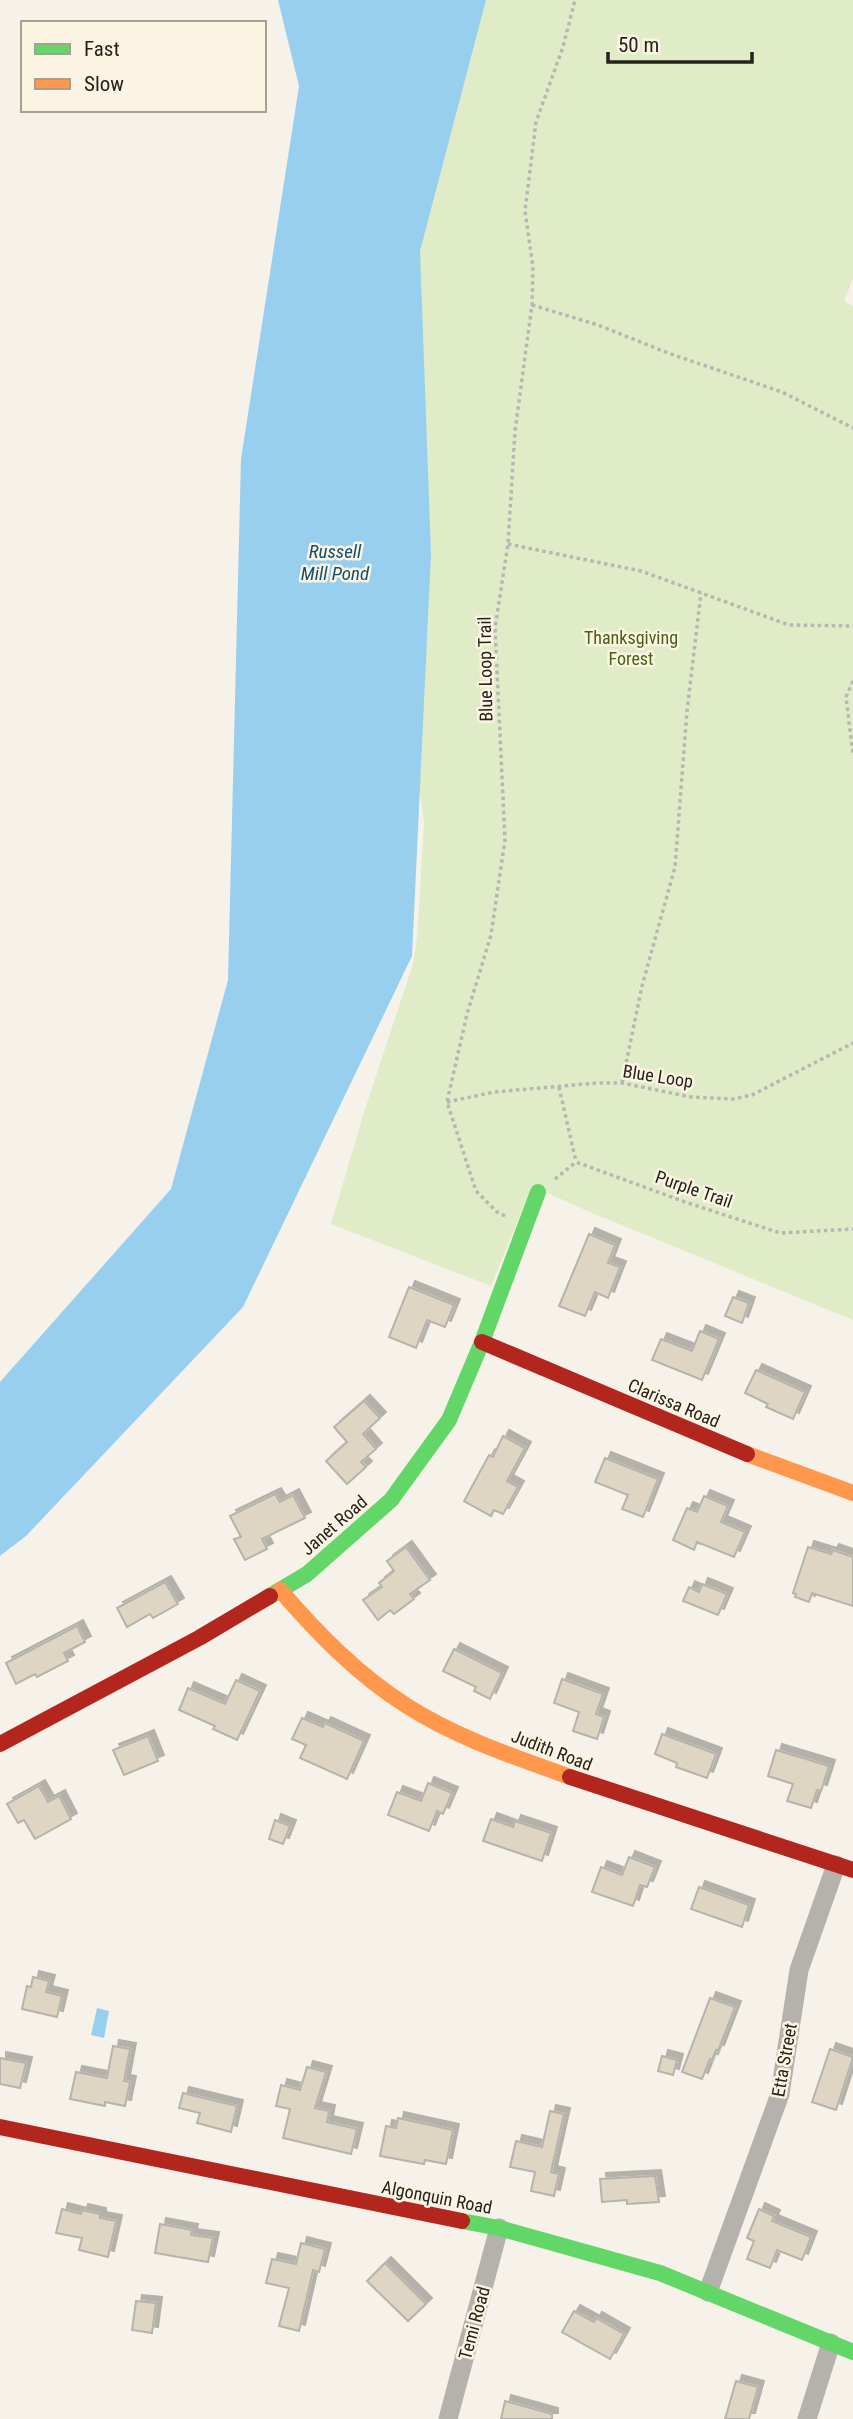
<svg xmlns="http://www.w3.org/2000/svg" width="853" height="2419" font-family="'Roboto Condensed',sans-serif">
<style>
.green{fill:#e0ecc8}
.water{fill:#98cfef}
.building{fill:#ded5c2;stroke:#b7b3ac;stroke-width:2;filter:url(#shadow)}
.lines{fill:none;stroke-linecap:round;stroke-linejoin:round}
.path{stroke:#b8b6b0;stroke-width:3.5;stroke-dasharray:3.5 3.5;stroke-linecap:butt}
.street{stroke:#b5b2ae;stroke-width:19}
.fast{stroke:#63d668;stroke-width:16}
.slow{stroke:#ff974d;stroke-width:16}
.jam{stroke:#b3261e;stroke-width:16}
.labels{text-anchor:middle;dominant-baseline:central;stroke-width:5;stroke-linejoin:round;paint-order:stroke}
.park-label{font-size:18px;fill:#476211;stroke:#fcf4e3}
.street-label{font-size:18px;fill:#25221c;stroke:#fcf4e3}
.water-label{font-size:19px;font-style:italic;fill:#0f4f6f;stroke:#fcf4e3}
</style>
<defs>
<filter id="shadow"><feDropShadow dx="6" dy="-6" stdDeviation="0" flood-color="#0004"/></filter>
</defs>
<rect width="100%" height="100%" fill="#f6f2e9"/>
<path class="green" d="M473,0H853V279L844,301L853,306V1320L585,1210L532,1186L491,1286L331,1224L364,1112L413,964L417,938L424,823L417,772L409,302Z"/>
<g class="water">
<path d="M278,0H486L420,251L431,554L412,956L243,1307L26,1536L0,1556V1382L171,1189L228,980L241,459L299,86Z"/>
<path d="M97,2008L109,2011L104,2038L91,2035Z"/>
</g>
<g class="building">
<path d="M589,1234L615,1245L608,1263L620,1267L608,1298L595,1292L585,1316L559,1306Z"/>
<path d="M409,1287L454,1305L445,1327L427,1320L416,1348L389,1337Z"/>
<path d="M733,1297L749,1303L742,1323L725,1316Z"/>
<path d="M700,1331L719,1339L702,1380L652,1360L661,1339L692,1351Z"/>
<path d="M756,1370L805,1392L793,1419L766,1407L768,1404L745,1393Z"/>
<path d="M364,1401L380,1418L363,1434L376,1449L361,1462L366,1467L347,1484L326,1461L347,1442L334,1427Z"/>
<path d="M503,1436L525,1448L507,1481L518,1487L503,1514L494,1510L491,1516L464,1501L489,1455L493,1457Z"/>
<path d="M605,1458L658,1479L643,1517L622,1509L628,1495L595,1482Z"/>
<path d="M275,1494L280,1502L293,1495L305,1518L262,1539L267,1549L245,1560L234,1539L241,1537L230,1516Z"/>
<path d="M704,1496L728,1506L721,1522L745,1532L734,1557L697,1542L694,1550L673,1540L687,1508L697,1512Z"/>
<path d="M406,1547L430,1580L410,1594L414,1599L394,1614L390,1610L378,1620L363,1600L382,1587L379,1583L394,1571L387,1561Z"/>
<path d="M808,1547L831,1554L833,1550L853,1557V1606L812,1593L809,1602L795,1597L796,1594L793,1593Z"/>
<path d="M165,1582L178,1604L153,1618L150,1614L127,1627L117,1608Z"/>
<path d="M702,1584L727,1594L718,1615L683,1601L689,1587L699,1592Z"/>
<path d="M77,1626L85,1642L64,1653L68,1661L37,1677L35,1674L16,1684L6,1663Z"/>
<path d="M454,1649L502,1673L490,1699L474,1691L476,1687L443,1671Z"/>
<path d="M562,1679L603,1694L596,1714L604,1717L597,1739L573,1731L579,1712L554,1703Z"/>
<path d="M236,1680L260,1691L237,1740L213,1729L215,1726L179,1710L188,1688L225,1704Z"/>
<path d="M302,1718L323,1727L325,1723L364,1741L347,1779L300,1758L306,1745L292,1739Z"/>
<path d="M662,1734L716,1754L707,1778L676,1767L677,1763L655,1754Z"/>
<path d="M148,1736L158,1761L124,1775L113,1750Z"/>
<path d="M776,1750L829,1766L821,1791L817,1790L811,1808L787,1801L793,1784L768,1776Z"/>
<path d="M428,1783L452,1793L443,1814L437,1811L429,1831L388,1815L397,1792L421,1801Z"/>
<path d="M39,1786L48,1802L59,1796L71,1819L35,1839L24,1820L18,1823L7,1804Z"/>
<path d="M491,1819L513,1827L515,1821L551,1833L542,1861L483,1841Z"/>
<path d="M275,1820L290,1826L283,1844L269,1839Z"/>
<path d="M629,1857L655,1867L647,1887L640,1885L633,1906L592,1892L601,1867L622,1875Z"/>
<path d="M699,1887L749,1905L742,1927L691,1909Z"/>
<path d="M33,1977L49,1981L46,1992L62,1996L57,2017L22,2009L27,1986L31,1987Z"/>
<path d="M710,1998L735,2007L718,2051L716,2050L712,2060L710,2059L702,2079L682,2072Z"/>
<path d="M113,2046L130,2049L124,2081L130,2082L125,2106L105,2102V2106L70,2099L76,2072L107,2078Z"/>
<path d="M830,2049L853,2057L836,2110L812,2102Z"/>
<path d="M662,2056L677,2060L673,2075L658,2071Z"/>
<path d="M0,2058L26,2063L20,2088L0,2084Z"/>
<path d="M307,2067L326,2072L315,2108L329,2111L327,2122L357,2129L351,2154L283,2138L290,2109L276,2106L281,2085L300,2090Z"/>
<path d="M183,2093L237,2106L231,2132L197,2123L200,2113L179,2108Z"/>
<path d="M550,2111L564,2114L551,2172L559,2174L554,2196L531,2191L535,2172L510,2167L516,2141L542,2147Z"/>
<path d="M398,2118L453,2130L446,2164L425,2160L424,2164L380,2156L386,2126L396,2128Z"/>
<path d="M655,2176L659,2202L627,2204V2200L602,2202L600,2179Z"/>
<path d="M62,2209L81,2214L82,2210L100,2214V2218L116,2221L108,2257L79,2250L82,2238L56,2233Z"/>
<path d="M759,2209L774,2216L772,2221L811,2237L802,2260L777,2250L770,2268L747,2259L754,2241L747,2238Z"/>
<path d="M160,2224L192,2230L191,2235L213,2238L208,2262L155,2253Z"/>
<path d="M301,2243L325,2249L319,2272L313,2270L299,2331L279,2326L289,2288L266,2283L272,2259L296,2264Z"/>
<path d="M385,2263L426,2304L408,2321L367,2281Z"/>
<path d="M136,2301L156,2303L152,2333L132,2330Z"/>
<path d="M574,2311L594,2322L596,2318L624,2334L610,2359L562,2332Z"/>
<path d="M736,2381L758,2387L749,2419H725Z"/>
<path d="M505,2401L552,2414V2419H501Z"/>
</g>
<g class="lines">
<g class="path">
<path d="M532,305L598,325L668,353L782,392L853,428"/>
<path d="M508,544L641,571L789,625L853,626"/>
<path d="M853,681L846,697L853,754"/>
<path d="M622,1083L642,986L675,867L687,711L701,593"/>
<path d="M559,1087L576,1162"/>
<path d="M447,1102L494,1092L597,1083H622L691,1097L733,1099L752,1095L853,1043"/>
<path d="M555,1179L576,1162L685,1202L780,1233L853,1229"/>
<path d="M505,1216L497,1212L476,1191L447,1102L467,1014L491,935L505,840L495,628L508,544L515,431L532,305L533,267L525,211L536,122L563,47L575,0"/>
</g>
<g class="street">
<path d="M708,2292L780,2094L799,1970L836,1865"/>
<path d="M448,2419L499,2228"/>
<path d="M807,2419L831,2343"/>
</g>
<g class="fast">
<path d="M270,1596L307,1574L391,1500L449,1420L482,1342L538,1192"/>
<path d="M462,2221L499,2228L660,2273L853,2352"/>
</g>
<g class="slow">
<path d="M747,1454L853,1493"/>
<path d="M280,1590C318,1634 358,1675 407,1706C457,1738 515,1757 570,1777"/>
</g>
<g class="jam">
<path d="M482,1342L747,1454"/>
<path d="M0,1744L199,1638L270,1596"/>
<path d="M570,1777L853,1870"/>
<path d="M0,2127L462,2221"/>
</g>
</g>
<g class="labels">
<g class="park-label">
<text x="631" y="637">Thanksgiving<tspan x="631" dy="21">Forest</tspan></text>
</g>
<g class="street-label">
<text transform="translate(485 669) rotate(-91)">Blue Loop Trail</text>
<text transform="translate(658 1076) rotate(9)">Blue Loop</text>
<text transform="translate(694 1189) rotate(19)">Purple Trail</text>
<text transform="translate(674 1403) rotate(23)">Clarissa Road</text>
<text transform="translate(334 1525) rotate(-41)">Janet Road</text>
<text transform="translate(552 1750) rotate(21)">Judith Road</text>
<text transform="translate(784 2060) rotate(-80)">Etta Street</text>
<text transform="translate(437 2197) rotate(11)">Algonquin Road</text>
<text transform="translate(474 2323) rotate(-75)">Temi Road</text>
</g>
<g class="water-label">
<text x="335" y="551">Russell<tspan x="335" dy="22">Mill Pond</tspan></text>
</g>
</g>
<rect x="21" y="21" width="245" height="91" fill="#fcf4e3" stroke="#a6a093" stroke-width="2"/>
<rect x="35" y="44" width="35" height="10" fill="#63d668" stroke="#a6a093" stroke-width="2"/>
<text x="84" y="56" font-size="21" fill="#25221c">Fast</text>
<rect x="35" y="79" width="35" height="10" fill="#ff974d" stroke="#a6a093" stroke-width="2"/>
<text x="84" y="91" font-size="21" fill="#25221c">Slow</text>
<path d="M608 52v10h144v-10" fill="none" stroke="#25221c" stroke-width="3.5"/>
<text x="618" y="52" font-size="21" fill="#25221c" stroke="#fcf4e3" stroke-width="5" paint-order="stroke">50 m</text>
</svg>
